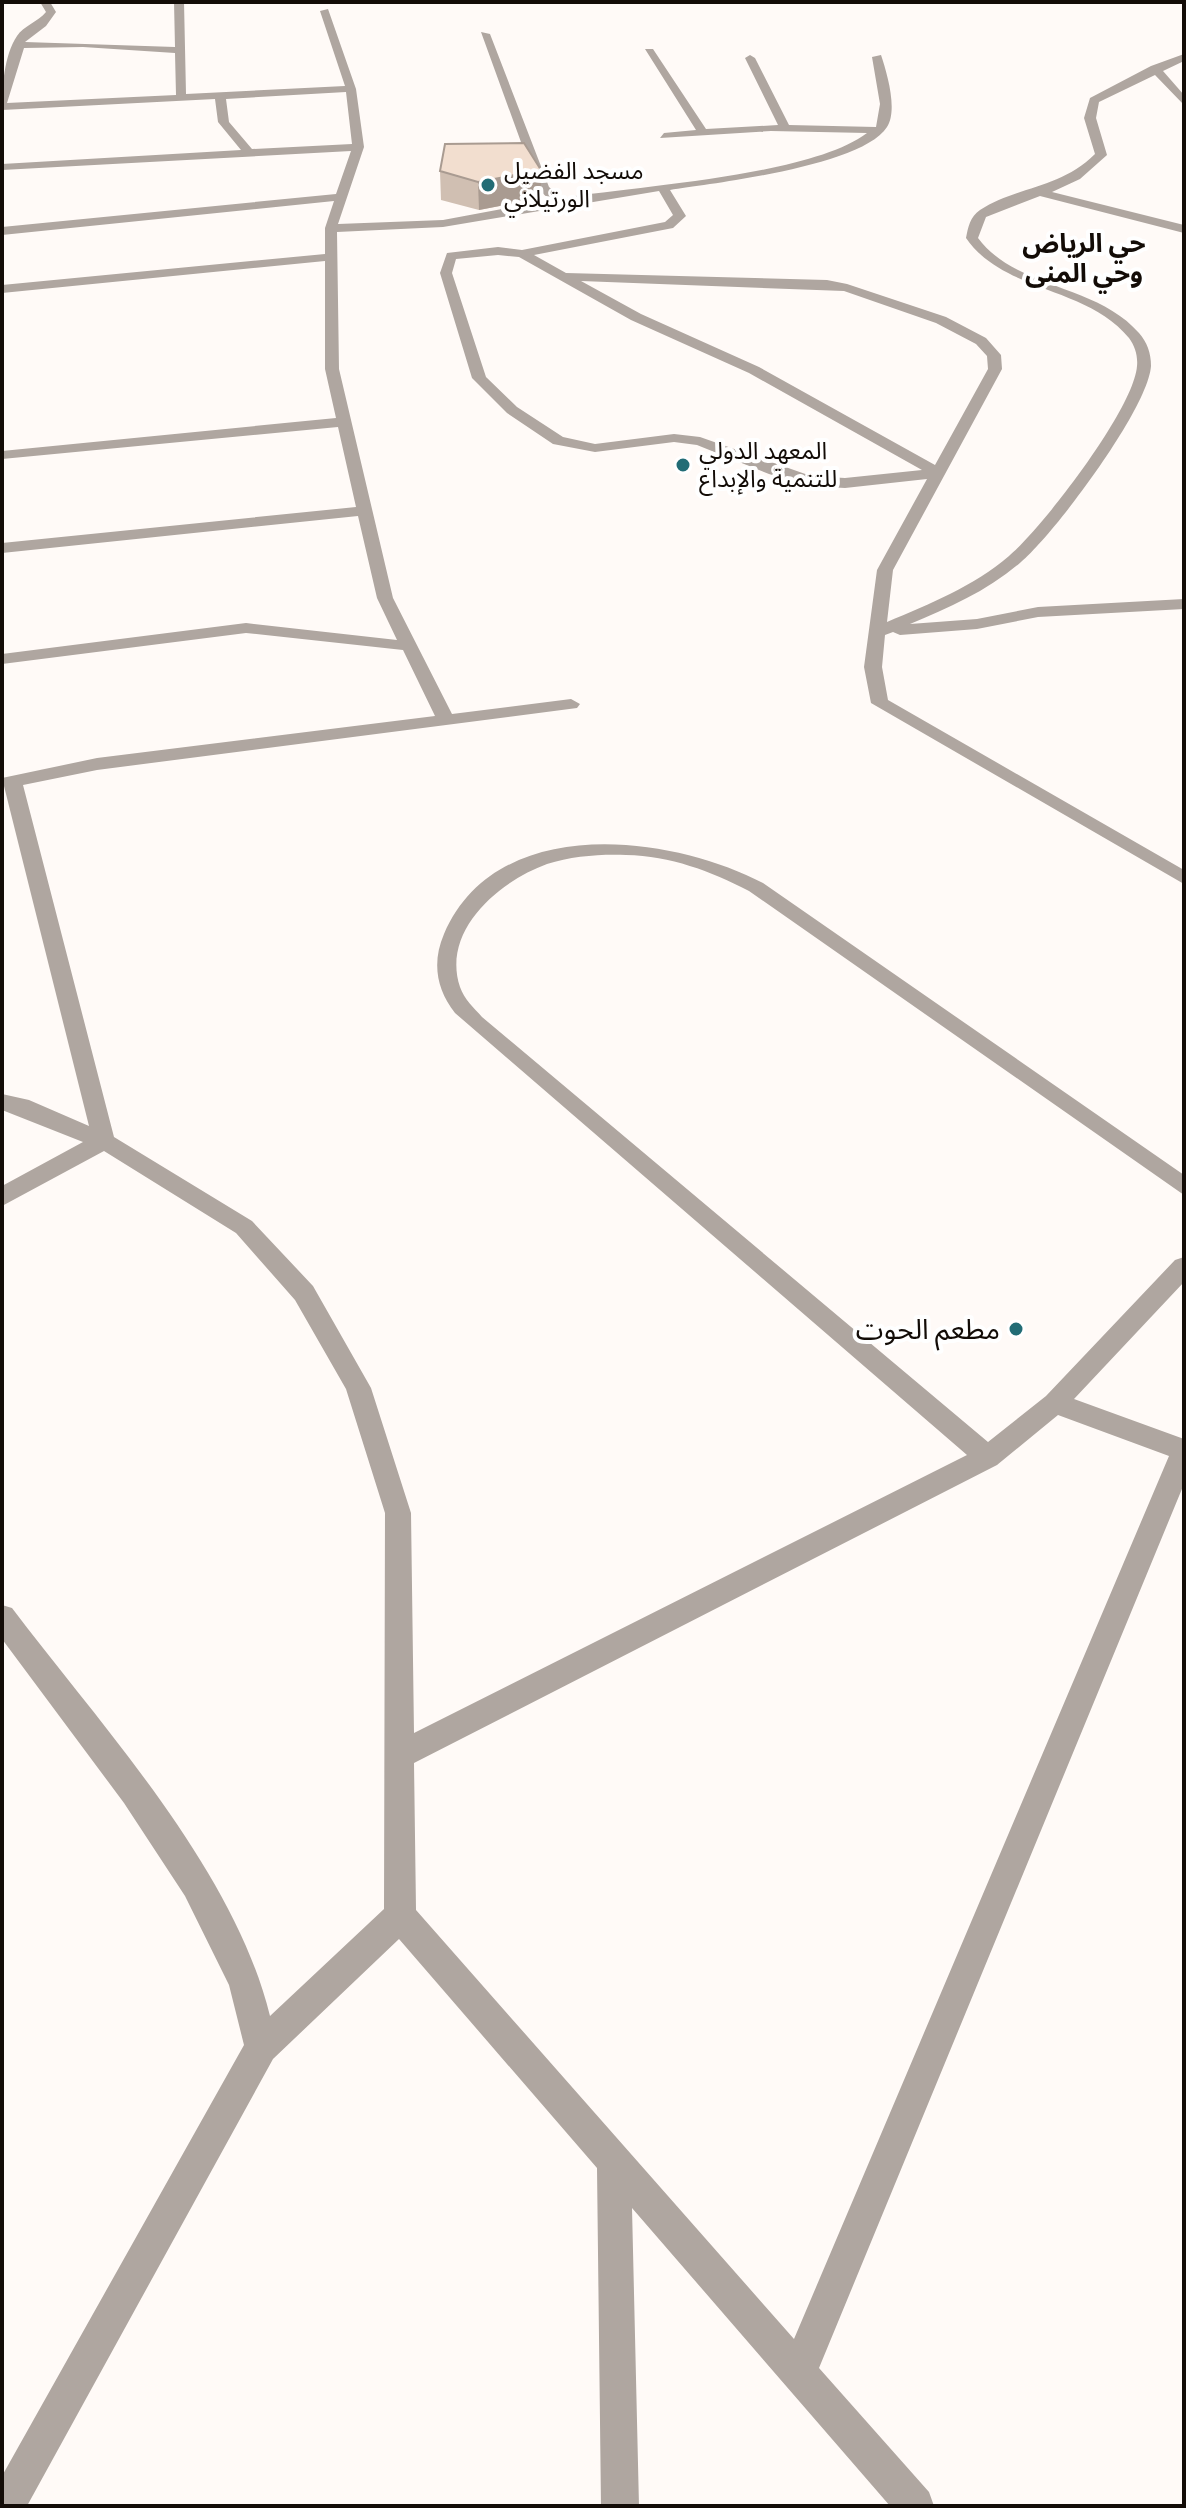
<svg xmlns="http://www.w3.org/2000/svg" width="1186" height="2508" font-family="'Roboto Condensed','Noto Sans Arabic',sans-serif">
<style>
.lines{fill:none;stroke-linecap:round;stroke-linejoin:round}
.minor{fill:#afa6a0;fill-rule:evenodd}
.wall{fill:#d0bfb2}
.shaded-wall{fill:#a99b91}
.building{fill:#f2decf;stroke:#a99b91;stroke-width:2}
.poi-dot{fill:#226c75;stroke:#fff;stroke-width:3}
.labels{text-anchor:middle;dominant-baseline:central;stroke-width:8;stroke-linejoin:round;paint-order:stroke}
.far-poi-label{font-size:24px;fill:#130c07;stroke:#fff;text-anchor:start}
.far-neighbourhood-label{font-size:26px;font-weight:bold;fill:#130c07;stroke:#fff}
.poi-label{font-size:28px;fill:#130c07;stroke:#fff;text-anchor:end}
</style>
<rect width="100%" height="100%" fill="#fffaf7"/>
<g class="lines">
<path class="minor" d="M40,2H50L56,12L46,26L25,42L175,47L174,2H184L186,94L345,86L320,11L328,9L356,89L364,147L338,224L443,220L550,200L538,189L481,32L490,34L549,187L562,198C637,186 810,176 867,133L771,131L660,138L664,133L696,130L645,49H653L706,129L778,125L745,58L750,55L755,58L789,125L876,127L880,104L872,57L881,55C887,73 898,110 887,127C862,166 716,183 670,190L686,216L673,228L534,255L566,273L827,280L847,284L946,317L986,338L1001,355L1002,369L893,570L887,622C930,604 974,586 1009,556C1043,527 1134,409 1137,366C1138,356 1135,346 1129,338C1087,286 1004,293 966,238C968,227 970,217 980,210C1017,186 1060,189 1095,154L1084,118L1090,98L1151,66L1184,54V61L1163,71L1184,95V105L1155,75L1099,102L1096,118L1107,155L1080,179L1052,192L1184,225V233L1040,196L986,217L978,238C1016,289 1097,284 1139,333C1147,342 1151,353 1151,366C1148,409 1055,533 1021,562C989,590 949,608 910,624L977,619L1038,607L1184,599V609L1038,617L977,629L900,635L893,632L885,635L882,667L888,700L1184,870V884L871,703L864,667L877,570L927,479L845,488L810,486L769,474L697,445L674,442L595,452L553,444L507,413L472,378L440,273L447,253L498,247L522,250L665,222L673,215L659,191L443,227L337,232L339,369L393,598L452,714L571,699L580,704L577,708L97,770L23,785L114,1137L252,1221L313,1286L371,1388L411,1513L414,1733L967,1455L455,1013C436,989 432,962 444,934C496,813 669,834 763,883L1184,1175V1195L749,891C710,871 671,856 626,855C601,854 572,856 547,864C500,881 441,930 460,987C464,999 474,1008 482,1017L988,1442L1046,1396L1175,1260L1184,1257V1282L1074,1399L1184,1439V1484L819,2368L929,2492L934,2506H890L632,2208L639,2506H601L597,2168L399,1939L273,2059L27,2506H2V2476L244,2045L229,1985L185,1896L124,1803L2,1639V1605L12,1608C102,1727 234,1869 270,2016L384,1909L385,1513L346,1389L295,1300L236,1233L104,1151L2,1206V1186L83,1142L2,1110V1094L29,1100L89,1126L2,778L97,758L435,716L403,650L246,633L2,664V654L246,623L397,640L377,598L358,516L2,553V543L356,507L338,427L2,459V451L336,418L325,369V261L2,293V285L325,254V228L334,201L2,235V227L336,194L351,151L2,170V164L241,150L218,122L215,99L2,110C2,88 4,55 17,36C23,26 38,22 46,12ZM83,47L175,53L176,95L7,103L24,48ZM346,92L352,144L252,149L229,122L226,99ZM498,255L519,257L631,320L749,373L922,470L845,478L811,476L700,437L674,434L595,444L563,437L517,407L486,377L452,273L456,259ZM581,281L844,291L936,323L976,344L987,356L988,369L935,465L759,367L641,314ZM1058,1415L1169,1456L794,2339L416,1910L414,1763L997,1465Z"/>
</g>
<path class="wall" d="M440,171L541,198L479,210L441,200Z"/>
<path class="shaded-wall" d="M541,170V198L479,210L478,182Z"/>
<path class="building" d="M524,143L541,170L478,182L440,171L445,144Z"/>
<g class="poi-dot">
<circle cx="488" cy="185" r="8"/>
<circle cx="683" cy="465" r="8"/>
<circle cx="1016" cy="1329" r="8"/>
</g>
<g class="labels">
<g class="far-poi-label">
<text x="504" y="171">مسجد الفضيل<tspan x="504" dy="28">الورتيلاني</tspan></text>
<text x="699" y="451">المعهد الدولي<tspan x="699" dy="28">للتنمية والإبداع</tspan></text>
</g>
<g class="far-neighbourhood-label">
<text x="1084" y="243">حي الرياض<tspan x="1084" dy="30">وحي المنى</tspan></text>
</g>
<g class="poi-label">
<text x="1000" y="1329">مطعم الحوت</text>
</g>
</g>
<rect width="1186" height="2508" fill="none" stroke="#130c07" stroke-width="8"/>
</svg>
